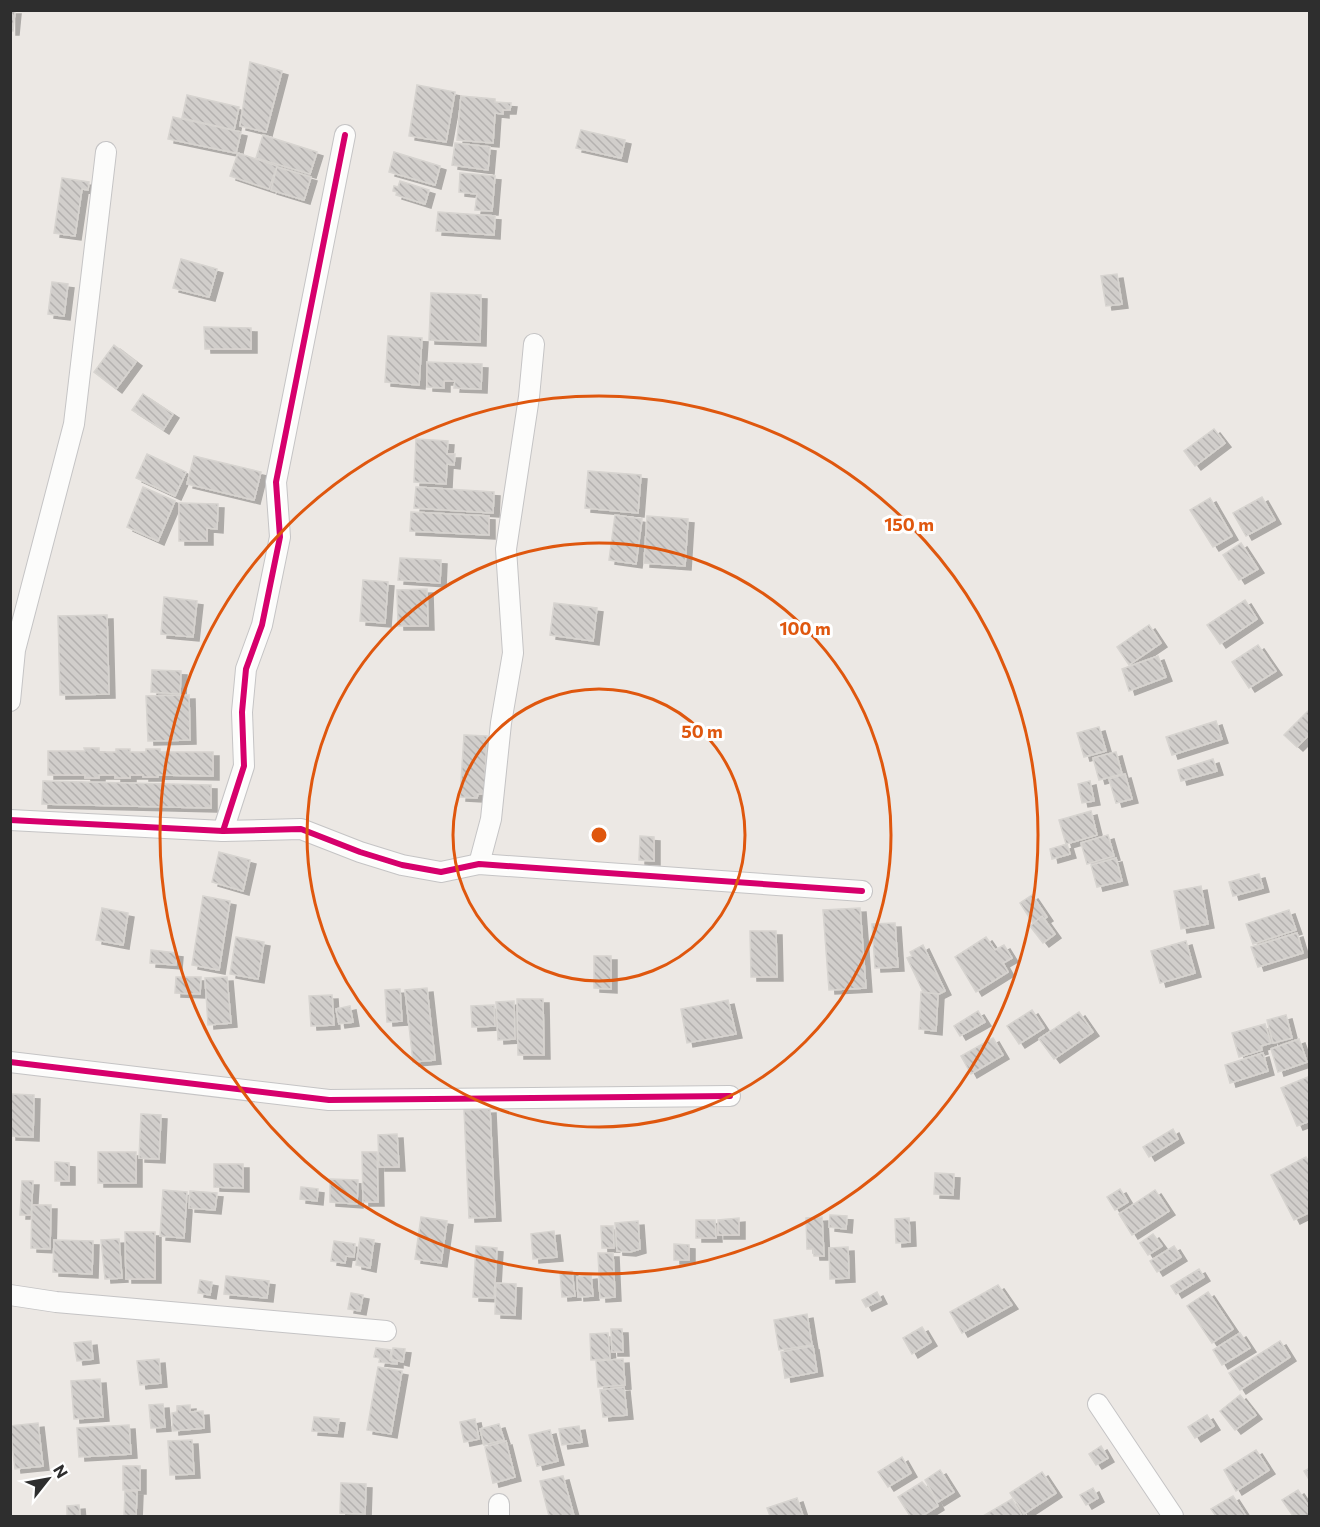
<svg xmlns="http://www.w3.org/2000/svg" width="1320" height="1527" font-family="Commissioner,sans-serif">
<style>
.building{fill:url(#building-back-hatch);stroke:#d7d4d0;stroke-width:1.5;filter:url(#shadow)}
.lines{fill:none;stroke-linecap:round;stroke-linejoin:round}
.minor-casing{stroke:#c5c4c5;stroke-width:22}
.minor{stroke:#fcfcfb;stroke-width:20}
.cycleway-casing{stroke:#fff;stroke-width:10}
.cycleway{stroke:#d6006c;stroke-width:6}
.ring{fill:none;stroke:#df570e;stroke-width:3}
.centre{fill:#df570e;stroke:#fff;stroke-width:3}
.ring-label{font-size:18px;text-anchor:middle;font-weight:bold;fill:#df570e;stroke:#fff;stroke-width:6;stroke-linejoin:round;paint-order:stroke}
</style>
<defs>
<pattern id="building-back-hatch" width="6" height="6" patternUnits="userSpaceOnUse" patternTransform="scale(1.5)"><rect width="6" height="6" fill="#d1cecb"/><path d="M-1 5l2 2M0 0l6 6M5-1l2 2" fill="none" stroke="#b4b1af"/></pattern>
<filter id="shadow"><feDropShadow dx="6" dy="4" stdDeviation="0" flood-color="#0004"/></filter>
</defs>
<rect width="100%" height="100%" fill="#ece8e4"/>
<g class="building">
<path d="M10,10H15L13,31H10Z"/>
<path d="M250,62L282,71L266,132L240,126Z"/>
<path d="M417,85L455,92L446,142L409,136Z"/>
<path d="M187,95L239,107L234,130L182,118Z"/>
<path d="M461,96L495,99V102L511,103L510,110H503V114L495,113L493,143L457,140Z"/>
<path d="M173,117L241,132L236,153L168,139Z"/>
<path d="M581,130L625,140L621,158L576,148Z"/>
<path d="M263,135L317,152L310,174L256,158Z"/>
<path d="M455,143L490,147L488,170L452,165Z"/>
<path d="M394,152L440,166L435,185L389,172Z"/>
<path d="M238,153L277,166L269,189L230,176Z"/>
<path d="M277,167L311,177L304,200L271,190Z"/>
<path d="M460,173L495,176L492,211L475,210L477,194L459,192Z"/>
<path d="M62,178L89,182L88,190L82,189L75,236L54,233Z"/>
<path d="M400,181L429,190L425,204L396,195L397,192L393,191L394,186L398,187Z"/>
<path d="M438,212L495,216L494,235L436,231Z"/>
<path d="M181,259L217,269L209,297L173,288Z"/>
<path d="M1117,274L1122,304L1106,306L1101,276Z"/>
<path d="M52,282L68,284L64,316L48,314Z"/>
<path d="M431,293L481,295L480,342L429,340Z"/>
<path d="M204,327L251,328V349H205Z"/>
<path d="M388,336L422,338L419,385L385,382Z"/>
<path d="M114,345L136,362L116,389L94,372Z"/>
<path d="M427,362L482,364L481,389L454,388L455,381H444V388L427,387Z"/>
<path d="M143,394L173,414L163,430L132,410Z"/>
<path d="M1214,429L1225,443L1195,466L1184,451Z"/>
<path d="M416,439L448,441L447,454H455L454,465L447,464L446,484L414,482Z"/>
<path d="M147,454L186,472L175,496L136,478Z"/>
<path d="M194,456L261,472L254,500L187,484Z"/>
<path d="M588,471L641,475L638,513L585,508Z"/>
<path d="M143,487L175,501L158,541L127,527Z"/>
<path d="M416,487L494,492L493,513L414,508Z"/>
<path d="M1262,497L1275,520L1246,536L1233,513Z"/>
<path d="M1210,498L1232,536L1213,547L1190,510Z"/>
<path d="M179,503L218,504L217,529L207,528V541H179Z"/>
<path d="M411,512L489,516V535L410,531Z"/>
<path d="M615,515L642,519L636,564L609,560Z"/>
<path d="M647,516L688,519L685,566L644,563Z"/>
<path d="M1241,543L1258,569L1239,580L1223,555Z"/>
<path d="M400,558L441,560L440,583L398,580Z"/>
<path d="M363,580L388,582L385,623L360,621Z"/>
<path d="M427,589L428,626H398L397,590Z"/>
<path d="M164,597L197,601L193,637L161,634Z"/>
<path d="M1245,600L1257,619L1220,644L1207,625Z"/>
<path d="M554,603L597,608L593,641L550,635Z"/>
<path d="M107,615L109,694L60,695L58,616Z"/>
<path d="M1149,625L1161,643L1129,665L1117,647Z"/>
<path d="M1258,645L1276,671L1249,688L1232,662Z"/>
<path d="M1158,656L1166,677L1129,691L1122,669Z"/>
<path d="M152,670L181,671L180,694L151,692Z"/>
<path d="M189,695L190,740L148,741L146,696Z"/>
<path d="M1310,709V734L1297,747L1284,735Z"/>
<path d="M1216,721L1222,739L1172,755L1166,737Z"/>
<path d="M1099,727L1106,751L1084,757L1077,733Z"/>
<path d="M464,735L487,736L484,794H478L477,798L460,797Z"/>
<path d="M84,748H99V752H116V749H130V752H146V749H160V752H213V776L158,775V777H143V775H130V778H115V775H99V778H85V775H48V751H85Z"/>
<path d="M1116,752L1122,774L1099,780L1093,758Z"/>
<path d="M1213,759L1217,771L1181,781L1178,770Z"/>
<path d="M1125,774L1132,799L1116,803L1109,779Z"/>
<path d="M43,781L211,785V808L42,804Z"/>
<path d="M1090,781L1094,801L1082,803L1078,784Z"/>
<path d="M1091,811L1097,835L1066,844L1059,820Z"/>
<path d="M1108,835L1114,856L1087,864L1081,843Z"/>
<path d="M640,836L654,837V861L639,860Z"/>
<path d="M1067,844L1070,854L1052,859L1050,849Z"/>
<path d="M219,852L250,860L243,891L212,882Z"/>
<path d="M1116,858L1122,881L1097,887L1091,865Z"/>
<path d="M1259,874L1263,888L1233,896L1229,882Z"/>
<path d="M1201,886L1208,924L1181,929L1174,891Z"/>
<path d="M1032,895L1047,917L1034,925L1020,903Z"/>
<path d="M203,896L230,901L219,970L192,965Z"/>
<path d="M102,908L128,913L123,945L96,940Z"/>
<path d="M860,908L866,988L829,990L823,910Z"/>
<path d="M1289,910L1296,930L1253,944L1246,924Z"/>
<path d="M1042,916L1055,934L1043,943L1030,926Z"/>
<path d="M895,923L898,967L875,968L872,924Z"/>
<path d="M750,931H776L777,977H751Z"/>
<path d="M1297,933L1303,953L1258,967L1251,947Z"/>
<path d="M236,937L264,942L258,979L230,974Z"/>
<path d="M986,937L995,950L1004,945L1012,958L1003,963L1008,972L976,992L955,957Z"/>
<path d="M1186,941L1195,973L1160,983L1151,951Z"/>
<path d="M923,945L945,991L927,1000L907,958L912,956L910,952Z"/>
<path d="M151,950L177,953L176,965L150,963Z"/>
<path d="M594,956H611V989L594,988Z"/>
<path d="M176,977H201L200,994L175,993Z"/>
<path d="M227,977L231,1023L208,1025L205,978Z"/>
<path d="M427,988L435,1060L413,1062L405,990Z"/>
<path d="M400,989L402,1021L387,1022L385,990Z"/>
<path d="M921,992L938,994L936,1031L919,1029Z"/>
<path d="M332,995L334,1025L311,1026L309,996Z"/>
<path d="M517,999H543L544,1055H518Z"/>
<path d="M728,1000L736,1034L687,1043L681,1009Z"/>
<path d="M514,1001L515,1039L498,1040L496,1002Z"/>
<path d="M494,1005L495,1026L472,1027L471,1006Z"/>
<path d="M350,1006L353,1022L339,1024L336,1009Z"/>
<path d="M1032,1010L1044,1028L1019,1044L1007,1026Z"/>
<path d="M978,1011L985,1022L960,1036L954,1026Z"/>
<path d="M1079,1012L1093,1032L1054,1059L1039,1039Z"/>
<path d="M1286,1015L1292,1038L1273,1043L1267,1020Z"/>
<path d="M1265,1024L1271,1043L1261,1046L1262,1050L1239,1057L1232,1033Z"/>
<path d="M993,1038L1003,1055L971,1074L961,1056Z"/>
<path d="M1299,1039L1307,1062L1278,1072L1271,1049Z"/>
<path d="M1263,1053L1268,1071L1230,1083L1225,1065Z"/>
<path d="M1310,1076V1121L1297,1126L1281,1088Z"/>
<path d="M11,1094L34,1095L33,1137L10,1136Z"/>
<path d="M490,1109L495,1217L469,1218L464,1110Z"/>
<path d="M141,1114L161,1115L159,1159L139,1158Z"/>
<path d="M1173,1129L1178,1139L1149,1157L1143,1147Z"/>
<path d="M397,1134L399,1167H379L378,1135Z"/>
<rect x="98" y="1152" width="38" height="31"/>
<path d="M362,1152H377L378,1202H363Z"/>
<path d="M1306,1157L1310,1164V1212L1294,1220L1271,1175Z"/>
<path d="M55,1162L69,1163V1181H55Z"/>
<path d="M214,1164H243V1188L214,1187Z"/>
<path d="M935,1173L954,1174L953,1195L934,1194Z"/>
<path d="M330,1179L358,1180L357,1204L330,1202Z"/>
<path d="M22,1181H33L31,1215H20Z"/>
<path d="M301,1187L318,1189L317,1201L300,1199Z"/>
<path d="M1120,1189L1128,1202L1115,1210L1107,1197Z"/>
<path d="M163,1190L187,1192L184,1238L160,1236Z"/>
<path d="M1155,1190L1169,1211L1132,1235L1119,1214Z"/>
<path d="M190,1191L217,1193L215,1210L189,1208Z"/>
<path d="M32,1205H51L50,1249L31,1248Z"/>
<path d="M830,1215L847,1216L846,1229L829,1227Z"/>
<path d="M421,1217L447,1221L441,1263L415,1259Z"/>
<path d="M822,1217L824,1256H814L813,1249H807L806,1218Z"/>
<path d="M739,1218V1235H718V1220Z"/>
<path d="M909,1218L910,1242L896,1243L895,1219Z"/>
<path d="M696,1220H715L716,1238H696Z"/>
<path d="M638,1221L640,1249L630,1252L617,1251L615,1223Z"/>
<path d="M601,1226H613L614,1248H602Z"/>
<path d="M554,1231L557,1257L533,1259L531,1234Z"/>
<path d="M125,1232H155V1279H126Z"/>
<path d="M1153,1234L1162,1246L1148,1255L1140,1243Z"/>
<path d="M360,1238L374,1240L370,1268L356,1265Z"/>
<path d="M119,1239L122,1278L105,1279L101,1240Z"/>
<path d="M54,1240L93,1241L92,1274L53,1272Z"/>
<path d="M334,1241L355,1244L354,1257L346,1256L345,1263L331,1261Z"/>
<path d="M674,1244L689,1245V1260H674Z"/>
<path d="M476,1246L497,1248L494,1298L473,1297Z"/>
<path d="M1174,1246L1181,1257L1157,1272L1150,1261Z"/>
<path d="M848,1247L849,1278L830,1279L829,1248Z"/>
<path d="M598,1253H613L615,1297L600,1298Z"/>
<path d="M1199,1269L1204,1277L1176,1294L1171,1286Z"/>
<path d="M572,1271L575,1296L562,1297L560,1272Z"/>
<path d="M591,1275L593,1296L578,1297L577,1277Z"/>
<path d="M226,1276L269,1281L267,1298L224,1294Z"/>
<path d="M200,1280L212,1282L210,1295L198,1293Z"/>
<path d="M496,1283L516,1284L515,1315L495,1314Z"/>
<path d="M998,1285L1012,1305L962,1333L950,1312Z"/>
<path d="M877,1292L881,1300L866,1307L862,1300Z"/>
<path d="M1208,1292L1233,1329L1212,1343L1187,1306Z"/>
<path d="M351,1293L363,1295L360,1311L348,1309Z"/>
<path d="M807,1314L812,1345L779,1350L774,1320Z"/>
<path d="M922,1327L931,1342L912,1354L903,1338Z"/>
<path d="M611,1329H622L623,1352H612Z"/>
<path d="M608,1333L610,1359L591,1360L590,1334Z"/>
<path d="M1240,1333L1250,1348L1222,1365L1213,1350Z"/>
<path d="M91,1341L93,1359L77,1361L74,1343Z"/>
<path d="M1280,1341L1290,1357L1240,1390L1229,1373Z"/>
<path d="M813,1346L817,1372L785,1378L781,1352Z"/>
<path d="M376,1348L391,1350L390,1360L397,1361V1364L379,1362L380,1358L374,1357Z"/>
<path d="M393,1348L405,1349L403,1362L391,1359Z"/>
<path d="M159,1359L161,1383L140,1385L137,1361Z"/>
<path d="M623,1359L625,1385L598,1387L596,1361Z"/>
<path d="M378,1367L402,1371L391,1434L367,1430Z"/>
<path d="M100,1379L103,1417L74,1419L71,1381Z"/>
<path d="M624,1387L627,1415L603,1417L600,1390Z"/>
<path d="M1240,1395L1256,1415L1235,1430L1220,1411Z"/>
<path d="M163,1404L165,1427L151,1428L149,1405Z"/>
<path d="M190,1405V1412L203,1411L204,1428L173,1431L172,1413L177,1412V1406Z"/>
<path d="M1207,1415L1214,1426L1195,1438L1188,1427Z"/>
<path d="M314,1417L339,1419L337,1433L312,1431Z"/>
<path d="M475,1419L479,1439L464,1442L460,1422Z"/>
<path d="M38,1423L43,1466L15,1469L10,1426Z"/>
<path d="M499,1424L504,1440L484,1445L480,1429Z"/>
<path d="M129,1425L131,1454L79,1457L77,1428Z"/>
<path d="M579,1426L582,1442L562,1445L559,1429Z"/>
<path d="M550,1430L558,1461L537,1466L529,1435Z"/>
<path d="M192,1440L194,1474L170,1475L168,1441Z"/>
<path d="M506,1441L515,1477L493,1483L485,1447Z"/>
<path d="M1101,1446L1108,1458L1096,1465L1089,1454Z"/>
<path d="M1256,1450L1269,1470L1236,1491L1224,1470Z"/>
<path d="M902,1457L911,1473L888,1487L878,1472Z"/>
<rect x="123" y="1466" width="17" height="24"/>
<path d="M1310,1468V1481L1304,1471Z"/>
<path d="M940,1470L954,1492L938,1502L925,1480Z"/>
<path d="M1042,1472L1056,1493L1024,1514L1010,1493Z"/>
<path d="M563,1476L574,1516H549L540,1481Z"/>
<path d="M922,1482L932,1493L938,1506L922,1516H910L898,1497Z"/>
<path d="M341,1483L366,1484L365,1514L340,1513Z"/>
<path d="M1093,1488L1098,1498L1086,1505L1080,1495Z"/>
<path d="M1298,1490L1310,1508V1516H1293L1282,1500Z"/>
<path d="M125,1491H137L136,1516H124Z"/>
<path d="M1233,1496L1246,1516H1216L1211,1509Z"/>
<path d="M797,1498L803,1516H770L767,1508Z"/>
<path d="M1012,1499L1022,1516H983Z"/>
<path d="M79,1505L80,1516H67V1506Z"/>
</g>
<g class="lines">
<g class="minor-casing">
<g id="minor">
<path d="M10,701L15,650L74,424L106,152"/>
<path d="M10,820L223,831L301,829L360,852L402,865L441,872L479,864L862,891"/>
<path d="M223,831L244,766L242,712L246,669L262,625L280,537L276,482L345,135"/>
<path d="M479,864L491,819L501,723L513,653L506,549L529,397L534,344"/>
<path d="M10,1062L329,1100L730,1096"/>
<path d="M10,1295L56,1302L386,1331"/>
<path d="M1098,1404L1173,1516"/>
<path d="M499,1516V1504"/>
</g>
</g>
<use href="#minor" class="minor"/>
<g class="cycleway-casing">
<g id="cycleway">
<path d="M10,820L223,831L301,829L360,852L402,865L441,872L479,864L862,891"/>
<path d="M223,831L244,766L242,712L246,669L262,625L280,537L276,482L345,135"/>
<path d="M10,1062L329,1100L730,1096"/>
</g>
</g>
<use href="#cycleway" class="cycleway"/>
</g>
<g class="ring">
<circle cx="599" cy="835" r="146"/>
<circle cx="599" cy="835" r="292"/>
<circle cx="599" cy="835" r="439"/>
</g>
<circle cx="599" cy="835" r="9" class="centre"/>
<g class="ring-label">
<text x="909" y="531">150 m</text>
<text x="805" y="635">100 m</text>
<text x="702" y="738">50 m</text>
</g>
<rect width="1320" height="1527" fill="none" stroke="#2e2e2e" stroke-width="24"/>
<g transform="translate(48 1479) rotate(59)" stroke="#ffffff" stroke-width="4.5" paint-order="stroke">
<path d="M0-4.5L10 22L0 15L-10 22Z" fill="#2e2e2e"/>
<text y="-9" font-size="16" font-weight="bold" text-anchor="middle" fill="#2e2e2e">N</text>
</g>
</svg>
